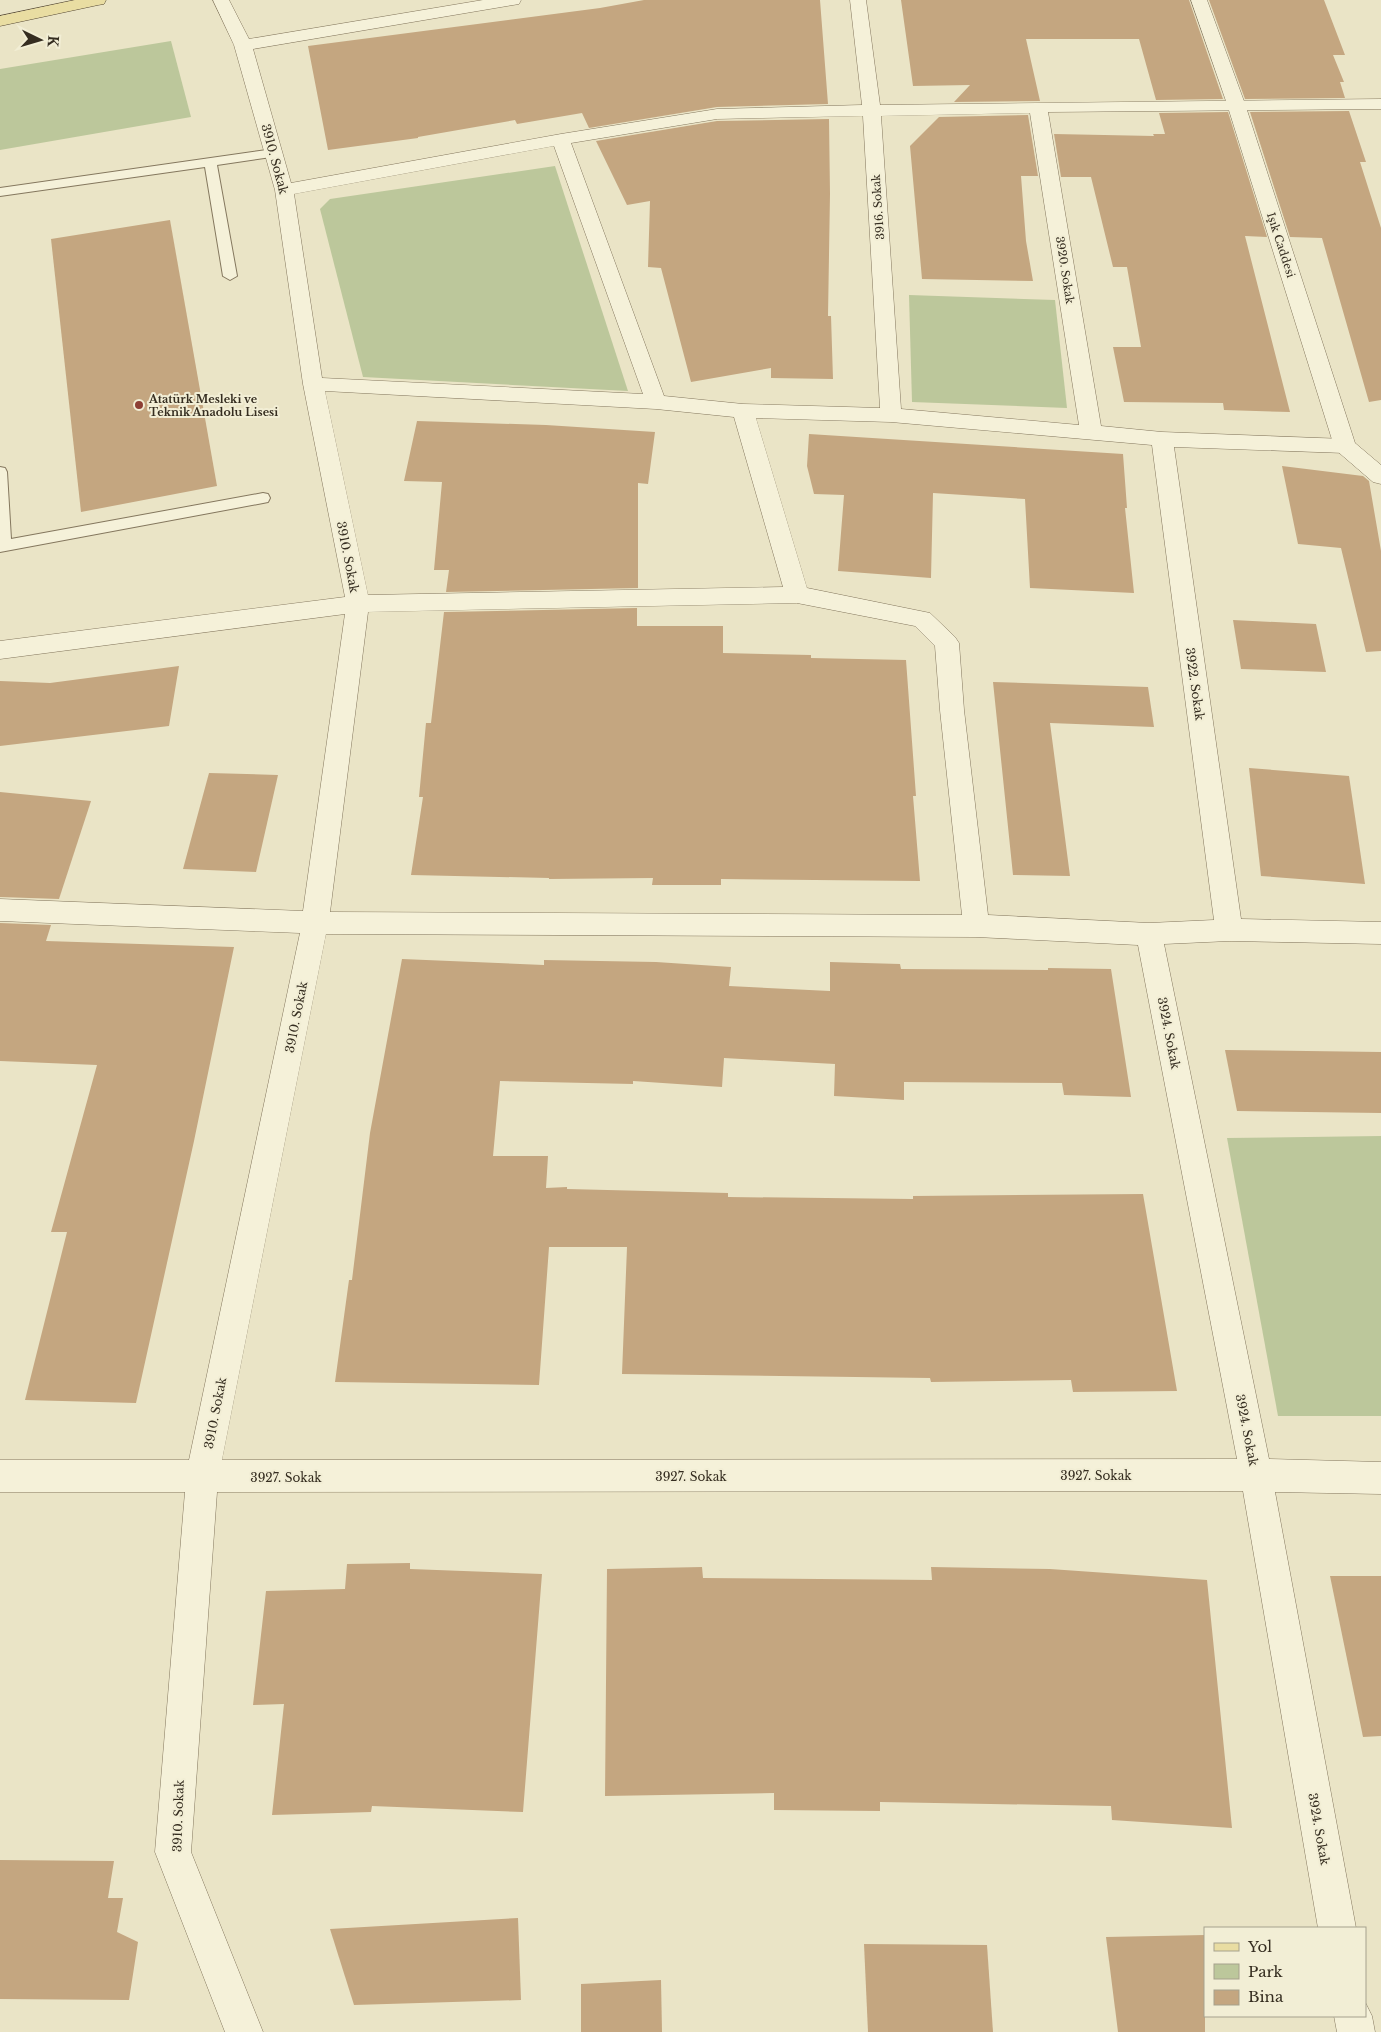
<svg xmlns="http://www.w3.org/2000/svg" width="1381" height="2032" font-family="'Libre Baskerville',serif">
<style>
.green{fill:#bcc79b}
.building{fill:#c4a680}
.lines{fill:none;stroke-linecap:round;stroke-linejoin:round}
.service-casing{stroke:#84775e;stroke-width:2}
.minor-casing{stroke:#84775e;stroke-width:1}
.tertiary-casing{stroke:#84775e;stroke-width:1}
.primary-casing{stroke:#524531;stroke-width:1}
.service{fill:#f5f1d9;fill-rule:evenodd}
.minor{fill:#f5f1d9;fill-rule:evenodd}
.tertiary{fill:#f5f1d9;fill-rule:evenodd}
.primary{fill:#e9dda2;fill-rule:evenodd}
.poi-dot{fill:#8d3f34;stroke:#f2eed5;stroke-width:2}
.labels{text-anchor:middle;dominant-baseline:central;stroke-width:4;stroke-linejoin:round;paint-order:stroke}
.far-street-label{font-size:11px;fill:#352d20;stroke:#f2eed5}
.far-poi-label{font-size:11px;font-weight:bold;fill:#352d20;stroke:#f2eed5;text-anchor:start}
.street-label{font-size:12px;fill:#352d20;stroke:#f2eed5}
</style>
<rect width="100%" height="100%" fill="#eae4c6"/>
<g class="green">
<path d="M171,41L191,117L0,150V69Z"/>
<path d="M555,166L628,391L363,377L320,209L330,199Z"/>
<path d="M909,295L1055,300L1067,408L912,402Z"/>
<path d="M1381,1136V1416H1278L1227,1138Z"/>
</g>
<g class="building">
<path d="M644,0H820L828,104L717,107L589,128L582,113L517,124L515,120L418,137V138L328,150L308,46L600,8Z"/>
<path d="M901,0H1189L1223,99L1156,100L1139,39H1026L1040,101L954,102L970,85L913,86Z"/>
<path d="M1209,0H1324L1345,55H1333L1344,82H1340L1345,98L1245,99Z"/>
<path d="M1349,111L1366,162H1360L1381,228V400L1369,402L1322,238L1290,237L1250,112Z"/>
<path d="M1228,112L1267,237L1245,236L1290,412L1224,410L1223,403L1124,402L1113,347H1141L1127,267H1113L1091,177H1061L1054,134L1154,136L1153,134H1165L1159,113Z"/>
<path d="M1028,115L1038,176H1021L1026,241L1033,281L922,279L910,146L939,117Z"/>
<path d="M829,119L830,194L828,316H831L833,379L771,378V368L691,382L661,268L648,267L650,201L627,205L596,141L717,121Z"/>
<path d="M170,220L217,486L81,512L51,239Z"/>
<path d="M417,421L546,425L655,432L648,484L638,483V588L446,592L449,570H434L442,482L404,481Z"/>
<path d="M809,434L1123,454L1127,508H1125L1134,593L1030,588L1025,499L933,493L931,578L838,571L844,495L814,494L807,466Z"/>
<path d="M1282,466L1363,476L1369,481L1381,551V651L1366,652L1341,548L1298,544Z"/>
<path d="M637,608V626H723V653L811,655V658L906,660L916,796H913L920,881L721,879V885H652L653,878L549,879V878L411,875L423,797H419L426,723H431L444,612Z"/>
<path d="M1233,620L1316,624L1326,672L1241,669Z"/>
<path d="M179,666L169,726L0,746V681L50,683Z"/>
<path d="M993,682L1148,687L1154,727L1050,723L1070,876L1013,875Z"/>
<path d="M1249,768L1349,776L1365,884L1261,876Z"/>
<path d="M209,773L278,775L256,872L183,869Z"/>
<path d="M0,792L91,801L59,899L0,897Z"/>
<path d="M0,923L51,925L46,941L234,947L194,1141L136,1403L25,1400L67,1232H51L97,1065L0,1061Z"/>
<path d="M402,959L544,965V960L656,962L731,967L729,986L830,991V962L900,964L901,969L1048,970V968L1111,969L1131,1097L1064,1095L1062,1083L904,1082V1100L834,1096L835,1064L724,1058L722,1087L633,1081V1084L500,1081L493,1156H548L546,1188L567,1187V1189L728,1193V1197L913,1199V1196L1143,1194L1177,1391L1073,1392L1071,1380L931,1382L930,1378L622,1374L627,1247H549L539,1385L335,1382L349,1280H352L370,1133Z"/>
<path d="M1225,1050L1381,1052V1113L1237,1111Z"/>
<path d="M410,1563V1569L542,1574L523,1812L372,1806L371,1812L272,1815L284,1704L253,1705L266,1591L345,1589L347,1564Z"/>
<path d="M702,1567L703,1578L932,1580L931,1567L1050,1569L1207,1580L1232,1828L1112,1820L1111,1806L880,1802V1811L774,1810V1793L605,1796L607,1569Z"/>
<path d="M1330,1576H1381V1736L1363,1737Z"/>
<path d="M0,1860L114,1861L108,1898H123L117,1932L138,1942L129,2000L0,1999Z"/>
<path d="M518,1918L521,2000L354,2005L330,1929Z"/>
<path d="M1205,1935V2032H1118L1106,1937Z"/>
<path d="M864,1944L987,1945L993,2032H868Z"/>
<path d="M661,1980L662,2032H581V1984Z"/>
</g>
<g class="lines">
<g class="service-casing">
<g id="service">
<path d="M274,149L278,150L280,153L278,156L217,165L237,276L230,280L223,276L205,167L0,196V188Z"/>
<path d="M0,467L5,468L7,472L11,539L263,493L268,494L270,498L268,502L263,503L0,552Z"/>
</g>
</g>
<g class="minor-casing">
<g id="minor">
<path d="M213,0H229L249,39L483,0H521L519,4L513,5L253,49L291,183L561,134L717,109L862,105L850,0H866L880,105L1381,99V109L1048,112L1101,426L1162,432L1345,439L1353,441L1356,446L1353,451L1345,453L1174,447L1241,919L1381,922V944L1229,941L1164,944L1269,1459L1381,1462V1494L1275,1492L1356,1928H1318L1243,1491L217,1492L191,1852L263,2032H225L155,1852L185,1492H0V1460H189L300,933L0,921V899L303,911L345,614L0,659V641L345,597L303,384L275,190L234,45ZM1030,113L1079,425L901,409L881,116ZM863,116L880,408L743,404L664,396L571,143L717,119ZM554,146L643,394L322,378L294,194ZM325,391L656,409L734,417L783,587L368,595ZM756,418L891,422L1152,445L1214,920L1149,923L988,915L964,710L959,643L955,637L930,613L807,588ZM797,603L915,626L935,646L940,710L962,915L330,912L368,612ZM326,934L976,937L1138,945L1237,1459L222,1460Z"/>
<path d="M1365,2002L1372,2016L1375,2032H1337L1334,2016H1365Z"/>
</g>
</g>
<g class="tertiary-casing">
<path id="tertiary" d="M1191,0H1207L1245,104L1355,443L1381,465V484L1373,482L1337,451L1334,446L1227,104Z"/>
</g>
<g class="primary-casing">
<path id="primary" d="M75,0H106L104,4L98,5L0,26V16Z"/>
</g>
<use href="#service" class="service"/>
<use href="#minor" class="minor"/>
<use href="#tertiary" class="tertiary"/>
<use href="#primary" class="primary"/>
</g>
<circle class="poi-dot" cx="139" cy="405" r="5"/>
<g class="labels">
<g class="far-street-label">
<text transform="translate(878 207) rotate(-94)">3916. Sokak</text>
<text transform="translate(1281 245) rotate(72)">Işık Caddesi</text>
<text transform="translate(1065 270) rotate(81)">3920. Sokak</text>
</g>
<g class="far-poi-label">
<text x="149" y="399">Atatürk Mesleki ve<tspan x="149" dy="13">Teknik Anadolu Lisesi</tspan></text>
</g>
<g class="street-label">
<text transform="translate(275 159) rotate(75)">3910. Sokak</text>
<text transform="translate(348 557) rotate(79)">3910. Sokak</text>
<text transform="translate(1195 684) rotate(82)">3922. Sokak</text>
<text transform="translate(296 1017) rotate(-79)">3910. Sokak</text>
<text transform="translate(1169 1033) rotate(79)">3924. Sokak</text>
<text transform="translate(215 1413) rotate(-79)">3910. Sokak</text>
<text transform="translate(1247 1430) rotate(79)">3924. Sokak</text>
<text x="1096" y="1475">3927. Sokak</text>
<text x="691" y="1476">3927. Sokak</text>
<text x="286" y="1477">3927. Sokak</text>
<text transform="translate(178 1816) rotate(-88)">3910. Sokak</text>
<text transform="translate(1319 1829) rotate(80)">3924. Sokak</text>
</g>
</g>
<rect x="1204" y="1927" width="162" height="90" fill="#f2eed5" stroke="#a6a18d"/>
<rect x="1214" y="1943" width="25" height="8" fill="#e9dda2" stroke="#a6a18d"/>
<text x="1248" y="1952" font-size="15" fill="#352d20">Yol</text>
<rect x="1214" y="1964" width="25" height="15" fill="#bcc79b" stroke="#a6a18d"/>
<text x="1248" y="1977" font-size="15" fill="#352d20">Park</text>
<rect x="1214" y="1990" width="25" height="15" fill="#c4a680" stroke="#a6a18d"/>
<text x="1248" y="2002" font-size="15" fill="#352d20">Bina</text>
<g transform="translate(40 40) rotate(95)" stroke="#f2eed5" stroke-width="4" paint-order="stroke">
<path d="M0-4L9 19L0 12L-9 19Z" fill="#352d20"/>
<text y="-8" font-size="14" font-weight="bold" text-anchor="middle" fill="#352d20">K</text>
</g>
</svg>
